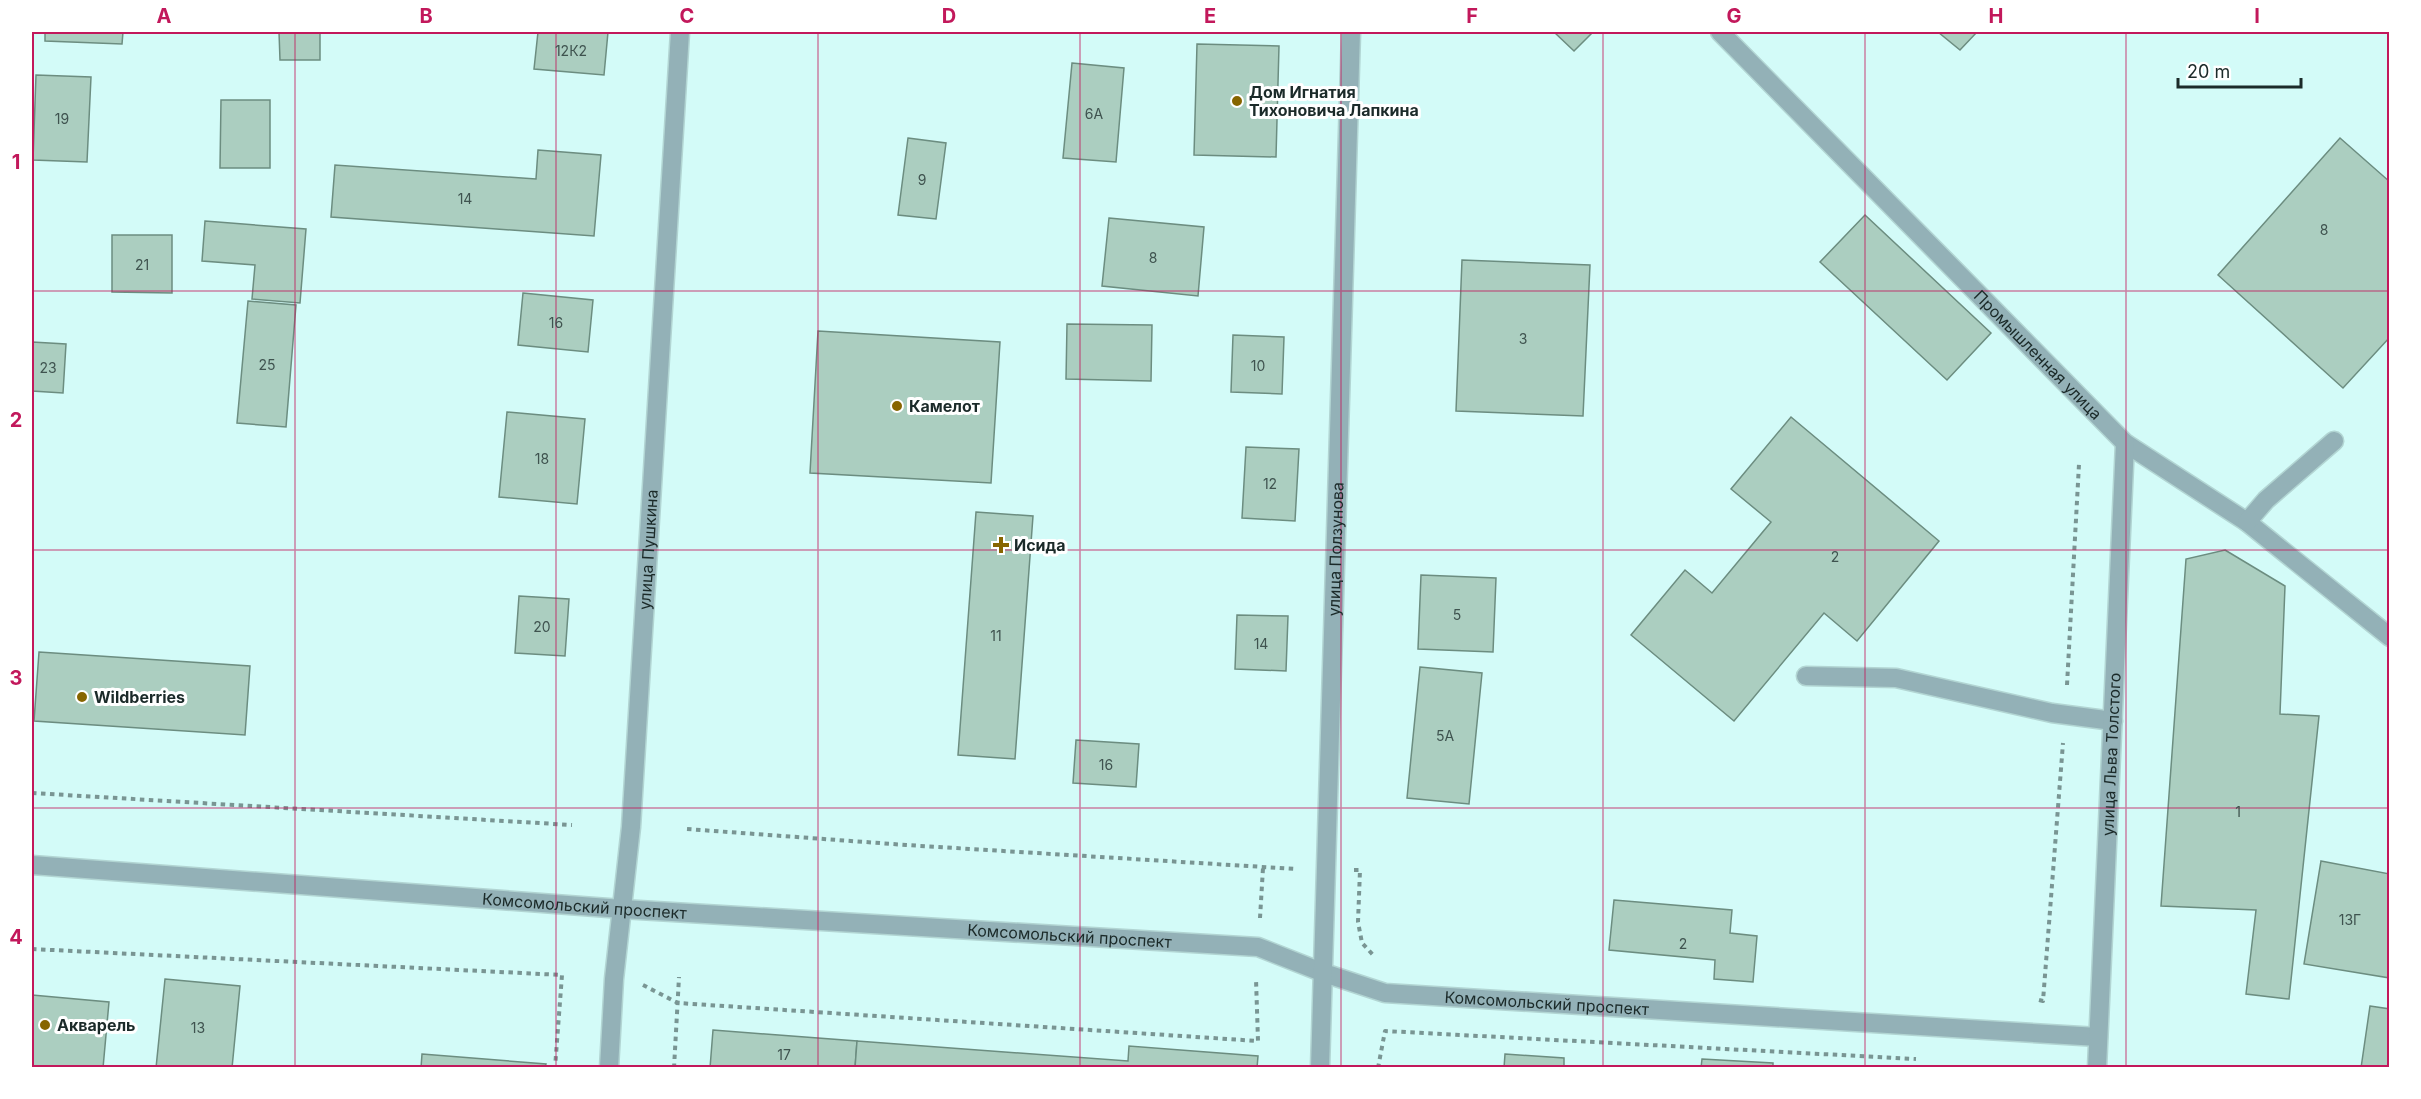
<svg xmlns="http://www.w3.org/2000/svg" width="2421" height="1099" font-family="Inter,sans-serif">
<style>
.building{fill:#abcec0;stroke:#6c8d80;stroke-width:1.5}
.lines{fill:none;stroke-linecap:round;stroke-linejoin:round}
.minor-casing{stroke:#b2d5d3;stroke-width:21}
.path{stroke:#799593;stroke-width:4;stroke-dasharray:4.5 4.5;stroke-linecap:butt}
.minor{stroke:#93b1b7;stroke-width:18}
.grid{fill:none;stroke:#c2185b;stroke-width:1.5;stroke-opacity:0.55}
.poi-dot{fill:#876500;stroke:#fff;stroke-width:2}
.labels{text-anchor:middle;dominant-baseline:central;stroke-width:6;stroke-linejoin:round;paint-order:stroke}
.number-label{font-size:14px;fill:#3f534f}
.poi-label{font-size:16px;font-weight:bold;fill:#1b2a29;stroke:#fff;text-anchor:start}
.street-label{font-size:16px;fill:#1b2a29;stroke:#fff}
.neatline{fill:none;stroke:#c2185b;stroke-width:2}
.grid-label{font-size:20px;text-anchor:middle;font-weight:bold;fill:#c2185b}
</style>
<rect width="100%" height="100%" fill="#d3fbf8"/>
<g class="building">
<path d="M45,32H123L122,44L45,41Z"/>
<path d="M279,32H320V60H280Z"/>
<path d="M538,32H608L604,75L534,69Z"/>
<path d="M1554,32H1593L1574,51Z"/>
<path d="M1938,32H1977L1960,50Z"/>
<path d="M1197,44L1279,46L1276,157L1194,155Z"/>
<path d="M1072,63L1124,68L1116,162L1063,158Z"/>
<path d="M36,75L91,77L87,162L33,160Z"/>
<path d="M221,100H270V168H220Z"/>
<path d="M908,138L946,143L936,219L898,215Z"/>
<path d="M2340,138L2390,182V337L2343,388L2218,275Z"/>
<path d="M538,150L601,155L594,236L331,217L335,165L536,179Z"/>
<path d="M1865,215L1991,333L1947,380L1820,262Z"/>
<path d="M1109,218L1204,227L1198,296L1102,286Z"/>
<path d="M205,221L306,229L300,303L252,299L255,265L202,261Z"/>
<path d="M112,235H172V293L112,292Z"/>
<path d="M1462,260L1590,265L1583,416L1456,411Z"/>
<path d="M523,293L593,300L588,352L518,345Z"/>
<path d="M248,301L296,305L286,427L237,423Z"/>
<path d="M1067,324L1152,325L1151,381L1066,379Z"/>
<path d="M818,331L1000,342L991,483L810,473Z"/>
<path d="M1233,335L1284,337L1282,394L1231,392Z"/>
<path d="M32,342L66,344L63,393L32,391Z"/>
<path d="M507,412L585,419L577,504L499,497Z"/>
<path d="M1791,417L1939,541L1857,641L1824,613L1734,721L1631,635L1685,570L1712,593L1771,522L1731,489Z"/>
<path d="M1246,447L1299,449L1295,521L1242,518Z"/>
<path d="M976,512L1033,516L1015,759L958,755Z"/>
<path d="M2225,550L2285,586L2280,714L2319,716L2289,999L2246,994L2256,910L2161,906L2186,559Z"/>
<path d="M1421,575L1496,578L1493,652L1418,649Z"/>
<path d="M519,596L569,599L565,656L515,653Z"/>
<path d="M1237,615L1288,616L1286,671L1235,669Z"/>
<path d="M39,652L250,666L245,735L34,721Z"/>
<path d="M1420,667L1482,673L1469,804L1407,798Z"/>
<path d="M1076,740L1139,744L1136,787L1073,783Z"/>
<path d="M2321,861L2390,874V978L2304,964Z"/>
<path d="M1614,900L1732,910L1730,933L1757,936L1753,982L1714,979L1715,960L1609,950Z"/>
<path d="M165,979L240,986L232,1068H156Z"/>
<path d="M32,995L109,1002L103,1068H32Z"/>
<path d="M2370,1006L2390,1009V1068H2361Z"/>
<path d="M713,1030L857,1041L855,1068H710Z"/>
<path d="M857,1041L1128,1061L1129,1046L1258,1056L1257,1068H855Z"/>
<path d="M422,1054L546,1064L545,1068H421Z"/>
<path d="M1505,1054L1564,1058V1068H1504Z"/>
<path d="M1702,1059L1773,1063V1068H1701Z"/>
</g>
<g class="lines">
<g class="minor-casing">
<g id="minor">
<path id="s1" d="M1720,32L2125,443L2247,522L2390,637"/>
<path d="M2247,522L2266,500L2334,441"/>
<path d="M1806,676L1896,678L2052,713L2113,721"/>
<path id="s2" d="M32,865L622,909L1258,947L1324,973L1385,993L2098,1037"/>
<path id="s3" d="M609,1068L614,979L631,827L680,32"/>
<path id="s4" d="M1320,1068L1351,32"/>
<path id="s5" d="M2097,1068L2125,443"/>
</g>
</g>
<g class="path">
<path d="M2067,685L2079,464"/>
<path d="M32,793L572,825"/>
<path d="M687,829L906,845L1296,869"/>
<path d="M1354,870H1360L1358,922L1362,943L1375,957"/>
<path d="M1260,918L1263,868"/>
<path d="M32,949L562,975L555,1068"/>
<path d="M643,985L678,1003L1258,1041L1256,979"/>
<path d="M2039,1000L2043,1001L2063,743"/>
<path d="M674,1068L679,977"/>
<path d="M1378,1068L1385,1031L1916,1059"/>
</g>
<use href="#minor" class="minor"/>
</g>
<path class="grid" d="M295,32V1068M556,32V1068M818,32V1068M1080,32V1068M1341,32V1068M1603,32V1068M1865,32V1068M2126,32V1068M32,291H2390M32,550H2390M32,808H2390"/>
<g class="poi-dot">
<circle cx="1237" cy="101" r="6"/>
<circle cx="897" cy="406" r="6"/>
<path d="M998 536h6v6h6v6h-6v6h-6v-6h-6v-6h6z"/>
<circle cx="82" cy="697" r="6"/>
<circle cx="45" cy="1025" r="6"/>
</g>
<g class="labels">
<g class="number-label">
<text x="571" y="50">12К2</text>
<text x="1094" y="113">6А</text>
<text x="62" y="118">19</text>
<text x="922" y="179">9</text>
<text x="465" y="198">14</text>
<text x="2324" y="229">8</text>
<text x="1153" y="257">8</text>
<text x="142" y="264">21</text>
<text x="556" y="322">16</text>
<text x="1523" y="338">3</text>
<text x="267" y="364">25</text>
<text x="1258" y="365">10</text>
<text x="48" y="367">23</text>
<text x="542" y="458">18</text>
<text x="1270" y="483">12</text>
<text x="1835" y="556">2</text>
<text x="1457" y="614">5</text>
<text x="542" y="626">20</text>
<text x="996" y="635">11</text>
<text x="1261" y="643">14</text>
<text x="1445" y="735">5А</text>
<text x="1106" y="764">16</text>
<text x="2238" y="811">1</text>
<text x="2350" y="919">13Г</text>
<text x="1683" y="943">2</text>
<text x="198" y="1027">13</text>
<text x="784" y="1054">17</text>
</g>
<g class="poi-label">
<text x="1249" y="92">Дом Игнатия<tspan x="1249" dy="18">Тихоновича Лапкина</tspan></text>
<text x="909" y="406">Камелот</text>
<text x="1014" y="545">Исида</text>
<text x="94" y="697">Wildberries</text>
<text x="57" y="1025">Акварель</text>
</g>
<g class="street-label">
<text stroke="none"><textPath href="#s1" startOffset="453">Промышленная улица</textPath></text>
<text stroke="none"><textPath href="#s3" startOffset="520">улица Пушкина</textPath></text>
<text stroke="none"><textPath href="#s4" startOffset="519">улица Ползунова</textPath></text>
<text stroke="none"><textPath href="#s5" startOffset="314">улица Льва Толстого</textPath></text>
<text stroke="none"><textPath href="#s2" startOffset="554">Комсомольский проспект</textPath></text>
<text stroke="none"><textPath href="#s2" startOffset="1040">Комсомольский проспект</textPath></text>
<text stroke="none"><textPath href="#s2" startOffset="1526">Комсомольский проспект</textPath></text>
</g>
</g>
<rect width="2421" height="1099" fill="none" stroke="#ffffff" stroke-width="66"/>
<path d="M2178 78v9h123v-9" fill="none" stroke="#1b2a29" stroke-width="3"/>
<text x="2187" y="78" font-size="18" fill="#1b2a29" stroke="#ffffff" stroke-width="4.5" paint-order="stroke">20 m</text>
<rect x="33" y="33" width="2355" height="1033" class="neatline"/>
<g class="grid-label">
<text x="164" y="23">A</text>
<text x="426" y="23">B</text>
<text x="687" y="23">C</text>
<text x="949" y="23">D</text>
<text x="1210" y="23">E</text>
<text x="1472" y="23">F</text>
<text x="1734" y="23">G</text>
<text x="1996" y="23">H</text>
<text x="2257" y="23">I</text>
<text x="16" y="169">1</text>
<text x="16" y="427">2</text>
<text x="16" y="685">3</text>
<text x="16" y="944">4</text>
</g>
</svg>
